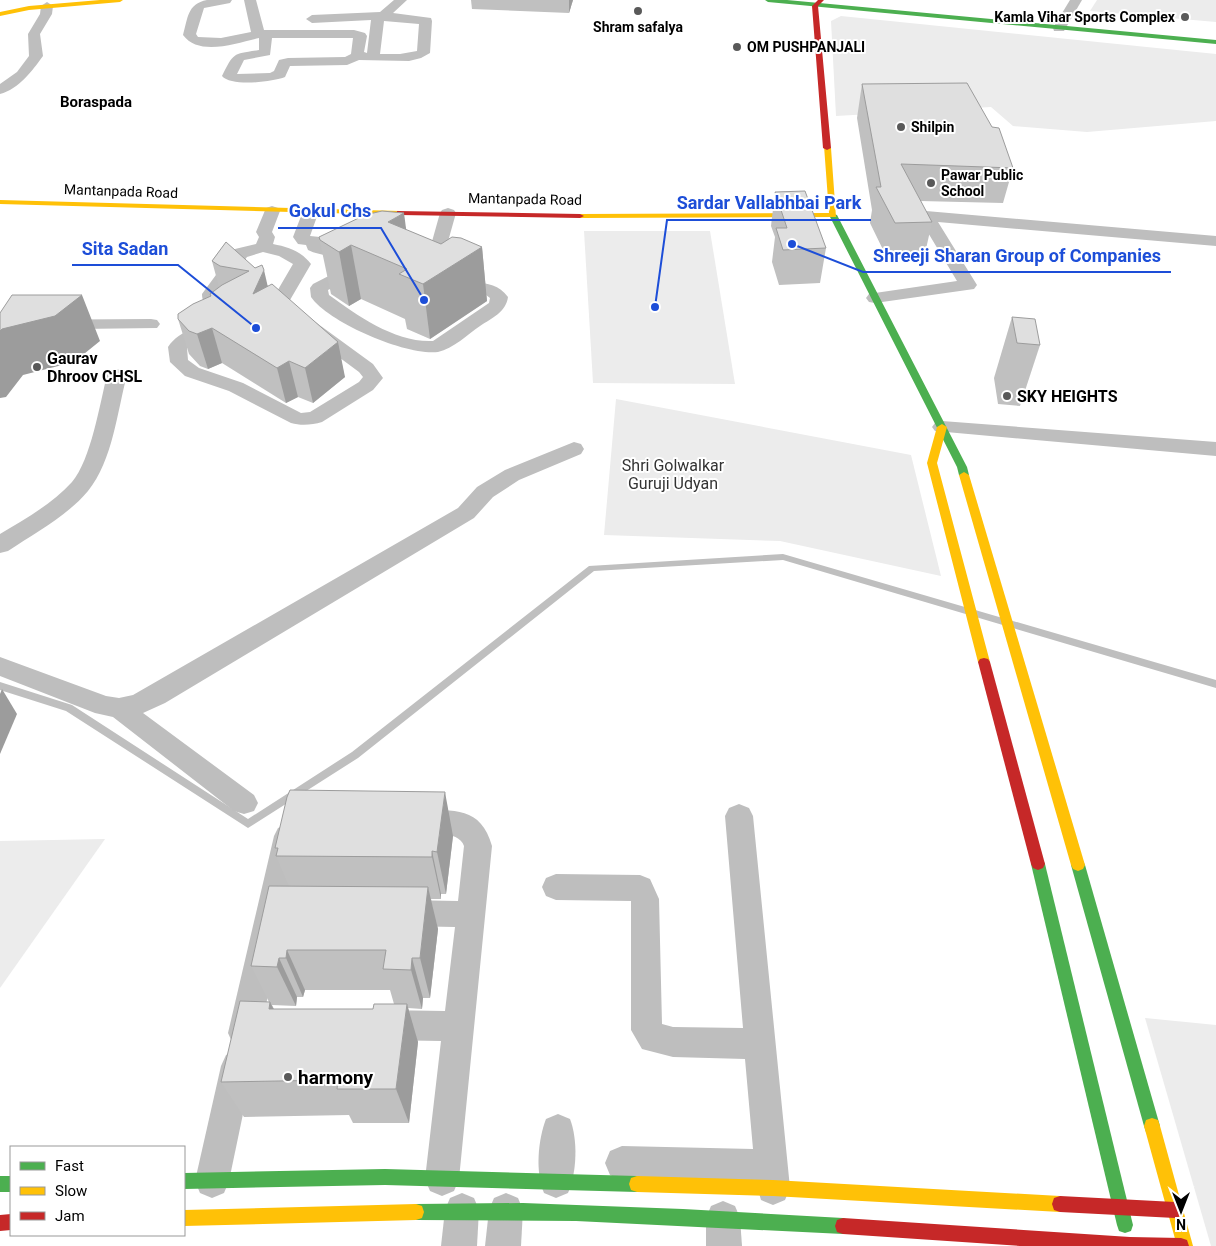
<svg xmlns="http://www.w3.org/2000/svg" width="1216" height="1246" font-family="Roboto,sans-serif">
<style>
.green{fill:#ececec}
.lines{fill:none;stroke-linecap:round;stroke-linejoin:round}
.stream{fill:#bfbfbf;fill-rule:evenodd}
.street{fill:#bebebe;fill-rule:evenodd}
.fast{fill:#4caf50;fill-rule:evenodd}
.slow{fill:#ffc107;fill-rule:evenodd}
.jam{fill:#c62828;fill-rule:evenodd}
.wall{fill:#c0c0c0;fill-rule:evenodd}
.shaded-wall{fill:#9c9c9c}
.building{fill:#dfdfdf;stroke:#9c9c9c}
.poi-dot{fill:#595959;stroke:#fff;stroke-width:2}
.labels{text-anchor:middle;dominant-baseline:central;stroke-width:4;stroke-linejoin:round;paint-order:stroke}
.far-poi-label{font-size:14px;font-weight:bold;fill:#000;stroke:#fff;text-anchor:start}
.far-street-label{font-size:14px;fill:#000;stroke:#fff}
.far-neighbourhood-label{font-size:15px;font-weight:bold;fill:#000;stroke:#fff}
.poi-label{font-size:16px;font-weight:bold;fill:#000;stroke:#fff;text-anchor:start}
.park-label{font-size:16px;fill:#333;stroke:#fff}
.near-poi-label{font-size:19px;font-weight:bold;fill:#000;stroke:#fff;text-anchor:start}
.leader{fill:none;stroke:#1d4ed8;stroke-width:2}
.callout-dot{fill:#1d4ed8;stroke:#fff;stroke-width:2}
.callout-label{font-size:18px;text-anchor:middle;font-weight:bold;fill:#1d4ed8;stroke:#fff;stroke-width:4;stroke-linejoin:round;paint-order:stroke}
</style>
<rect width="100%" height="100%" fill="#fff"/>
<g class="green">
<path d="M1097,0H1216V22L1090,11Z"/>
<path d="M841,16L1216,54V121L1087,132L1013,126L991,107L836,116L831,21Z"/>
<path d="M584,231H710L735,384L593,383Z"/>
<path d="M616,399L911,455L941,576L780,541L604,535Z"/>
<path d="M105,839L0,988V841Z"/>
<path d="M1145,1018L1216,1025V1246H1211Z"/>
</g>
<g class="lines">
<path class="stream" d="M783,554L1216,680V688L783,560L594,571L358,758L248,828L66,711L0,690V682L72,705L248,819L352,752L589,566Z"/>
<g class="street">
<path d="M207,0H232L230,3L204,8L196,34L198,37L221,38L251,32L244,0H256L264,30H354L365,33L367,36L364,52L367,53L371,20L312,23L306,19L312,15L380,12L394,0H407L393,13L431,18L432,21L430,53L421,58L409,61L359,60L347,65L290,66L285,77C272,82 231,87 222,76C234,52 233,54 259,50V38C237,43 199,57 183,35C188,18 187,4 207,0ZM384,21L419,24L417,51L400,54H380ZM272,38H353L351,54L345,57L288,58L279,60L274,71L270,73L237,74L244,60L270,55Z"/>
<path d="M1070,0H1082L1064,31H1054L1053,28Z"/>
<path d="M47,2L53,6L52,14L40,34L43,56C32,71 19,89 0,94V84L17,72L29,56L28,34L40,14L41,6Z"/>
<path d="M272,206L278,208L280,211L272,232L275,237L273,244C288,247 301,251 311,264L290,300L292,305L373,364L383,378L373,390L322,422C312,425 301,426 291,423L229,391L185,376L170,362L168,347C180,329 203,327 217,312C212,303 202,307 202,294L235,249L256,244L259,237L256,232L266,208ZM263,252L279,256L293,264L272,300L278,312L359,372L363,377L359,382L310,412L301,413L243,383L199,368L188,360L187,348C202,334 224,329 235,312L228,301L220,297V294L247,257Z"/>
<path d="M311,206L317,208L319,211L310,236L320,237L323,244L361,247L363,251L361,255C346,258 322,257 308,250L306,245L298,244L293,237L303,211L305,208Z"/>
<path d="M448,208L454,210L456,213L447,245L451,257L446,271C459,290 491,273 508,297C506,312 492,318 480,326C468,334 453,349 438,352C407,356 329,323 311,297L310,288L313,284L352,264L358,263L364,264L367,268L364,272L328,290L329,295C358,316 396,343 433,341L489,303L490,298C472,281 450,302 428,271L433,257L431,245L440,213L442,210Z"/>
<path d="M926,211L1216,236V246L938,222L977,285L974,289L875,303L869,302L866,298L869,294L875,293L957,281L918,216L920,213Z"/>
<path d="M151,319L157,320L160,324L157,328L0,330V320Z"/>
<path d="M117,369L124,371L127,375C117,412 113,460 88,491C67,516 35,533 8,551L0,553V534C25,519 52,504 72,482C91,460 100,403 107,375L110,371Z"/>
<path d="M942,421L1216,442V456L935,431L932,427L935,423Z"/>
<path d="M574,442L581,444L584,449L581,454L519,480L493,497L474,518L165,703L143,713L254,795L258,803L254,811L244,814L234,811L113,717L95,713L0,676V657L106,696L119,698L133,695L458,508L477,487L505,470Z"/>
<path d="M739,804L749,808L753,816L790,1188L785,1200L773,1205L761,1200L756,1183L622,1180L610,1175L605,1163L610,1151L622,1146L753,1149L745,1059L673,1057L642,1049L631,1030V901L556,900L546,896L542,887L546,878L556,874L640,875L650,879L659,899L662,1024L673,1027L743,1028L725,816L729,808Z"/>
<path d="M419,809C454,811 481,806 492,846L459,1179L454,1191L442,1196L430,1191L425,1179L441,1041L381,1040L370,1036L365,1025L370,1014L381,1010L445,1011L455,927L403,926L393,922L388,913L393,904L403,900L458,901L464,846C459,829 425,835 409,829L405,821L409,813Z"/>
<path d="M288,824L298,828L302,836L260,1033L255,1044L244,1048L233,1044L228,1033L274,836L278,828Z"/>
<path d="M237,1050L248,1055L253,1066L229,1181L224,1193L212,1198L200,1193L195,1181L221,1066L226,1055Z"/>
<path d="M558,1114L570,1119C578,1140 577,1172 568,1193L556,1198L544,1193C535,1172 538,1140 546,1119Z"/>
<path d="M462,1193L474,1198L479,1210L477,1246H441L445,1210L450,1198Z"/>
<path d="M506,1193L518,1198L523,1210L521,1246H485L489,1210L494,1198Z"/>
<path d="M723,1201L735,1206L740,1218L742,1246H706V1218L711,1206Z"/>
</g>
<g class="fast">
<path d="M765,0H787L1216,40V44L768,2Z"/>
<path d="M830,213L837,215L967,467L969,475L968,477L964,478L959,475L957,467L829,215Z"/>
<path d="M1038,858L1043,860L1045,864L1133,1225L1131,1231L1125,1233L1119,1231L1117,1225L1031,864L1033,860Z"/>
<path d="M1078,859L1083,861L1085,865L1160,1126L1158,1132L1152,1134L1146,1132L1144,1126L1071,865L1073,861Z"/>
<path d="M385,1169L637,1176L643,1178L645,1184L643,1190L637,1192L385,1185L184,1189V1173Z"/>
<rect x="0" y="1176" width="11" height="16"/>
<path d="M523,1203L683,1209L843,1218L849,1220L851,1226L849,1232L843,1234L576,1221L416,1220L410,1218L408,1212L410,1206L416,1204Z"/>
</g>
<g class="slow">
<path d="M100,0H123L120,2L29,10L0,16V12L29,6Z"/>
<path d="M824,146L831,148L836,217L580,218L576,216L580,214L829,213Z"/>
<path d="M0,200L400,211L404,213L400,215L0,204Z"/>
<path d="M942,424L947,427L937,463L990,662L988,665H980L978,662L927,463L937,427Z"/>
<path d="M964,472L969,475L1085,865L1083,869L1078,871L1073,869L1071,865L959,475Z"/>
<path d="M1152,1118L1158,1120L1160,1126L1193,1246H1177L1144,1126L1146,1120Z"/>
<path d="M637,1176L773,1180L1060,1196L1066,1198L1068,1204L1066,1210L1060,1212L773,1196L637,1192L631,1190L629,1184L631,1178Z"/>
<path d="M416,1204L422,1206L424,1212L422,1218L416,1220L184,1226V1210Z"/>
</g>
<g class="jam">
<path d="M818,0H824L818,6L831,148L827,150L823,148L812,6Z"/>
<path d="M397,211L580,214L584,216L580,218L400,215H397Z"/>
<path d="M984,658L988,659L990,662L1045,864L1043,868L1038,870L1033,868L1031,864L978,662L980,659Z"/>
<path d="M1060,1196L1175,1202L1181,1204L1183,1210L1181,1216L1175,1218L1060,1212L1054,1210L1052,1204L1054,1198Z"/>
<path d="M11,1214V1230L0,1231V1215Z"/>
<path d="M843,1218L1130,1237L1181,1238L1187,1240L1189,1246H1020L843,1234L837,1232L835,1226L837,1220Z"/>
</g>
</g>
<g class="wall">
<path d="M471,0H573L569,13L472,9Z"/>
<path d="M862,84L1013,168L1003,203L920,201L932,222L924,258L888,260L870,223L872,210L857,118Z"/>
<path d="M775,192L826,248L820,283L779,285L772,262L775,237L771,226Z"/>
<path d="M406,230L441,244L482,247L487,301L430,339L407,329L405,319L361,299L349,306L331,294L319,237Z"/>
<path d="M226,242L268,286L345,377L313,403L298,397L286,403L222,363L208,369L200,366L189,354L178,319L210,296V294L219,287L212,261Z"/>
<path d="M1012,317L1040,345L1020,406L998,404L994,378Z"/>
<path d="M453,836L446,894H441V899H431L438,929L430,998H423L422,1009L408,1008L418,1042L409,1123H353L349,1115L244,1117L221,1082L269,1002L251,966L289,886L276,856L277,853L275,848ZM305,990H390L394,1004L373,1009H274L272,1005L296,1006L297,997H303Z"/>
</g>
<g class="shaded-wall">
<path d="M569,0H573L569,13Z"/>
<path d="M404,213L411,266L388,222Z"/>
<path d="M351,245L361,299L349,306L339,252Z"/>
<path d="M482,247L487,301L430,339L423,284Z"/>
<path d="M264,270L272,305L253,294Z"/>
<path d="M82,295L100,341L74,362L23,375L6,397L0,398V331L2,329Z"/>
<path d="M212,328L222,363L208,369L197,334Z"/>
<path d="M338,342L345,377L313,403L305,368Z"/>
<path d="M289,361L298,397L286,403L277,368Z"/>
<path d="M2,689L17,714L0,754V694Z"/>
<path d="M445,792L453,836L446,894L437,852Z"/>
<path d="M432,851L441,894V899L432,857Z"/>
<path d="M428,887L438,929L430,998L420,958Z"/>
<path d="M287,950L305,990L303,997L286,958Z"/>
<path d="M279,958L297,997L296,1006L277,967Z"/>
<path d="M412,958L423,998L422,1009L411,970Z"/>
<path d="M270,1002L289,1040L269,1009Z"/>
<path d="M407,1004L418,1042L409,1123L396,1089Z"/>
</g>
<g class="building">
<path d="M967,83L992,127L999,128L1013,168L901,164L932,222L895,223L876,187H881L862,84Z"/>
<path d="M805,191L826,248L783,250L776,228H787L775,192Z"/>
<path d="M382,211L404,213L388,222L441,244L452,237L461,238L482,247L423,284L399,274L407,269L351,245L339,252L320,240L319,237L365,215Z"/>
<path d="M226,242L255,268L262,265L264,270L253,294L272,284L338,342L305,368L289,361L277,368L212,328L197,334L189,331L178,319V314L193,304L211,296L210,294L222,285L249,271L220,266L212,261Z"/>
<path d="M12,295H82L55,316L2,329L0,331V313Z"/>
<path d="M1012,317L1035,319L1040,345L1017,343Z"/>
<path d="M290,790L445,792L437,852L432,851V857L276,856L278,848H275L287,797Z"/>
<path d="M269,886L428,887L420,958H412L411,970L383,969L386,950H287L286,958H279L277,967L251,966Z"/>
<path d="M240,1001L270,1002L269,1009H373L374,1004H407L396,1089H337L338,1080L221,1082Z"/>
</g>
<g class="poi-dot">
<circle cx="638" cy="11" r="5"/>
<circle cx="1185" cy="17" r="5"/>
<circle cx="737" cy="47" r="5"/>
<circle cx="901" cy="127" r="5"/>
<circle cx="931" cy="183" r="5"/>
<circle cx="37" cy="367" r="5"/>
<circle cx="1007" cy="396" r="5"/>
<circle cx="288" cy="1077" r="5"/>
</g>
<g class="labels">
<g class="far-poi-label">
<text x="1175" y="17" text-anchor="end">Kamla Vihar Sports Complex</text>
<text x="638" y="27" text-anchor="middle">Shram safalya</text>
<text x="747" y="47">OM PUSHPANJALI</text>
<text x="911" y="127">Shilpin</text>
<text x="941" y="175">Pawar Public<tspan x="941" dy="16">School</tspan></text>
</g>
<g class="far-street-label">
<text transform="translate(121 191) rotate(2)">Mantanpada Road</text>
<text transform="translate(525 199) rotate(1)">Mantanpada Road</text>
</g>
<g class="far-neighbourhood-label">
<text x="96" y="102">Boraspada</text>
</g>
<g class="poi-label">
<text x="47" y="358">Gaurav<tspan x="47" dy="18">Dhroov CHSL</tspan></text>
<text x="1017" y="396">SKY HEIGHTS</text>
</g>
<g class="park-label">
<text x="673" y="465">Shri Golwalkar<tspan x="673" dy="18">Guruji Udyan</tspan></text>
</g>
<g class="near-poi-label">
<text x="298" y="1077">harmony</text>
</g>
</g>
<path class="leader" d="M655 307L667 220H871M424 300L381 228H278M256 328L178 265H72M792 244L863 272H1171"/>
<g class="callout-dot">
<circle cx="655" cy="307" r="5"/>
<circle cx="424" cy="300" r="5"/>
<circle cx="256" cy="328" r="5"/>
<circle cx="792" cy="244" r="5"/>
</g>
<g class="callout-label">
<text x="769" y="209">Sardar Vallabhbai Park</text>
<text x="330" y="217">Gokul Chs</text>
<text x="125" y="255">Sita Sadan</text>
<text x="1017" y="262">Shreeji Sharan Group of Companies</text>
</g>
<rect x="10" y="1146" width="175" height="90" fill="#ffffff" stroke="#999999"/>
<rect x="20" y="1162" width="25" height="8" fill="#4caf50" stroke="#999999"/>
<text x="55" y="1171" font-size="15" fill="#000000">Fast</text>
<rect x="20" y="1187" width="25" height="8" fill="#ffc107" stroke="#999999"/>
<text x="55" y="1196" font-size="15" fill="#000000">Slow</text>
<rect x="20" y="1212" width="25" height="8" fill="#c62828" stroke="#999999"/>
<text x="55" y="1221" font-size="15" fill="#000000">Jam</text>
<g transform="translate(1181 1211) rotate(180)" stroke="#ffffff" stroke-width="4" paint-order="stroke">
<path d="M0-4L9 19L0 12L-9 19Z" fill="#000000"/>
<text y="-8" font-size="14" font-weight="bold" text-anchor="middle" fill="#000000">N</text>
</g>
</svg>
